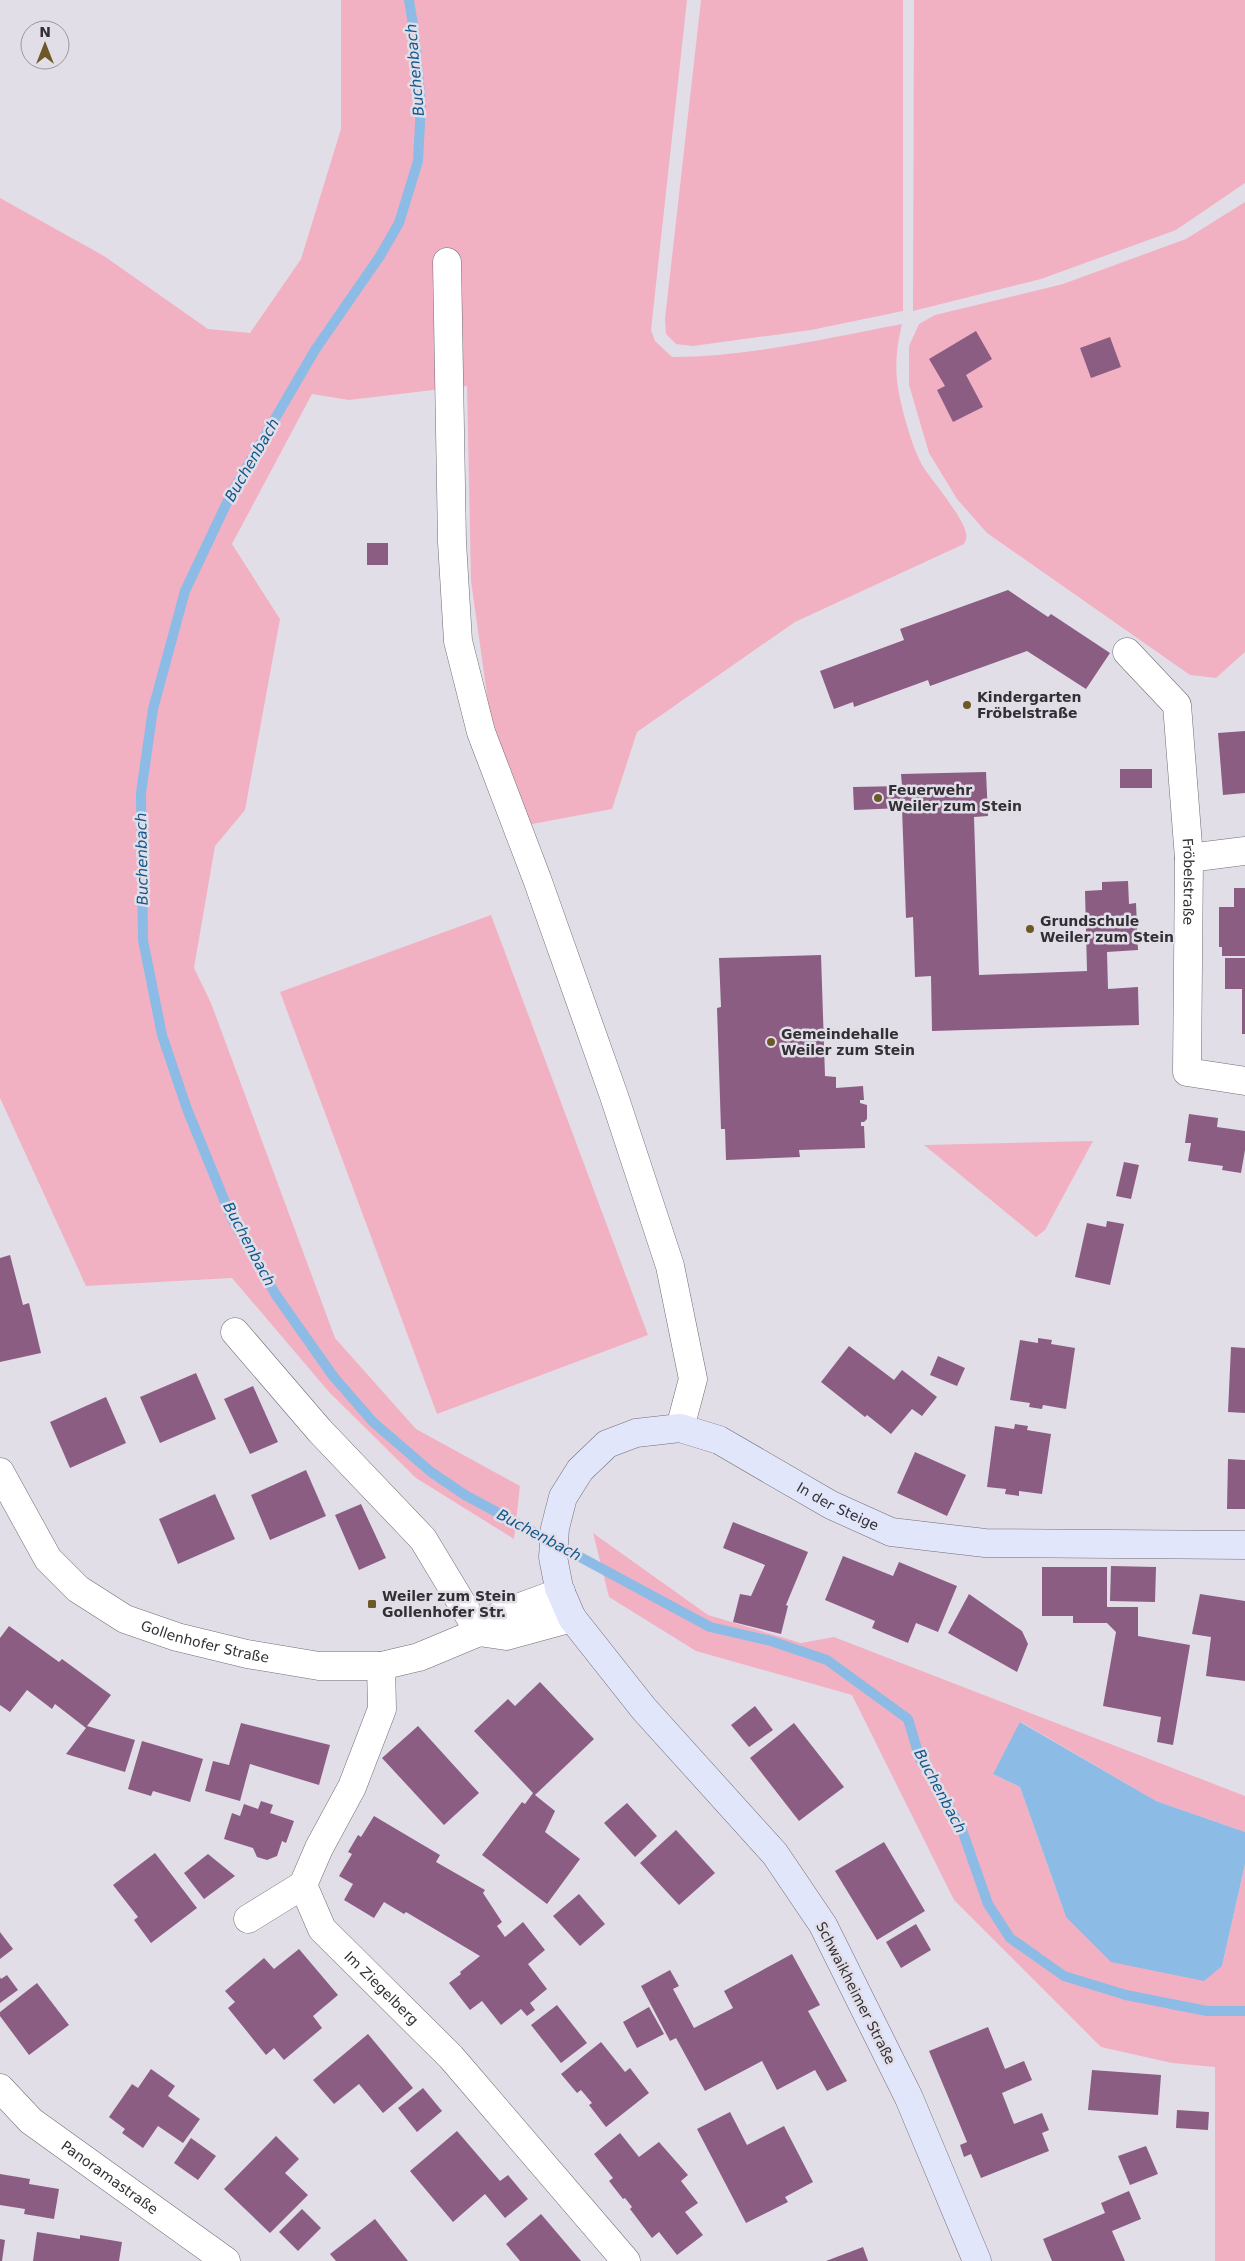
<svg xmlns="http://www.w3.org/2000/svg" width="1245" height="2261" font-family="'DejaVu Sans',sans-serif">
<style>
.green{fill:#f2b1c2}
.water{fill:#8cbbe6}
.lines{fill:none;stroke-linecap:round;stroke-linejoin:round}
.stream{stroke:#8cbbe6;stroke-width:10}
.building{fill:#8b5d83}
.minor-casing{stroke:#706d75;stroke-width:29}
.tertiary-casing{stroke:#706d75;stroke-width:29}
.secondary-casing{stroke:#706d75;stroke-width:29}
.minor{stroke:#fff;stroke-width:28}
.tertiary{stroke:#fff;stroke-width:28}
.secondary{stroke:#e2e6fb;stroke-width:28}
.poi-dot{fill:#6c5927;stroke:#e2dee8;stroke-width:2}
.labels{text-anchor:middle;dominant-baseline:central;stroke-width:5;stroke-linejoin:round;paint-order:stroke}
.poi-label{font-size:14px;font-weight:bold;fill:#323034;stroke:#e2dee8;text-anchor:start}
.street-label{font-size:14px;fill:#323034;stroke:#e2dee8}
.water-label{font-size:15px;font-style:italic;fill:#0e588d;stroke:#e2dee8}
</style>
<rect width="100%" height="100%" fill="#e2dee8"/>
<g class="green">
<path d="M341,0H687L651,330L655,341L672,357C749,357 827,338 902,324C892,367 896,387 908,429C912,442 917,457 924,468C934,483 963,517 966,533C967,537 966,541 964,544L795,622L637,732L612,809L527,825L489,709L471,581L467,386L349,400L312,394L232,544L280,619L245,810L215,846L194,968L211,1003L335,1338L416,1429L520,1486L514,1539L416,1478L329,1392L232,1278L86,1286L0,1098V198L104,256L208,329L250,333L301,259L341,129Z"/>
<path d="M701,0H903V311L811,330L693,346L676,344L666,334L665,319Z"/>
<path d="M914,0H1245V183L1176,230L1041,279L913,311Z"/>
<path d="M1245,202V652L1216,678L1190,675L987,533L957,499L929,453L909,385V346L919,324L935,315L1063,284L1186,239Z"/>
<path d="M491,915L648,1335L437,1414L280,992Z"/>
<path d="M1093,1141L1045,1230L1036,1237L924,1145Z"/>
<path d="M593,1533L708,1615L801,1643L834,1637L1245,1796V1832L1156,1801L1021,1722L993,1774L1020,1787L1066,1917L1222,1966L1245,1864V2261H1215V2067L1172,2063L1101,2047L954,1900L852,1695L696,1651L609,1597Z"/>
</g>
<path class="water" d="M1020,1722L1156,1801L1245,1832V1864L1222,1966L1204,1981L1111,1962L1066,1917L1020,1787L993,1774Z"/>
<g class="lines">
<path class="stream" d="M409,0L414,31L421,105L418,161L399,223L380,256L315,350L231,494L185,591L153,709L141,793L143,940L162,1035L187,1109L232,1219L276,1295L333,1376L373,1422L431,1472L465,1495L710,1627L771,1641L827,1660L908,1719L920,1759L961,1827L988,1904L1010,1938L1064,1976L1126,1995L1207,2011H1245"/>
</g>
<g class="building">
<path d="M976,331L992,359L966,375L983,407L953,422L937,390L945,386L929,359Z"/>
<path d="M1110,337L1121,367L1091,378L1080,348Z"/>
<rect x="367" y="543" width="21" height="22"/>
<path d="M1008,590L1048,617L1051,614L1110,653L1086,689L1027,651L930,686L928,680L854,707L853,702L834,709L820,671L904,640L900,629Z"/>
<path d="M1245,731V793L1223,795L1218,733Z"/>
<rect x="1120" y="769" width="32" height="19"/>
<path d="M986,772L988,816L974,817L979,975L1087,971L1085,891L1102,890V882L1128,881L1129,904L1136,903L1138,950L1107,952L1108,989L1138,987L1139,1025L932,1031L931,976L915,977L913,917L906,918L902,808L854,810L853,787L902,786L901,774Z"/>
<path d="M1234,888H1245V956H1222V947H1219V907H1234Z"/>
<path d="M821,955L825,1076L836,1077V1088L863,1086L864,1100H860V1103L867,1105V1119L864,1122H861V1126H864L865,1148L799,1150L800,1157L726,1160L725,1129H721L717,1008L721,1007L719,958Z"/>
<path d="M1225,958H1245V1034H1242V989H1225Z"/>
<path d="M1189,1114L1218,1118L1217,1127L1245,1131V1150L1241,1173L1222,1170L1223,1166L1188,1161L1191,1143H1185Z"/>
<path d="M1124,1162L1139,1165L1131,1199L1116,1196Z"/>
<path d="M1107,1221L1124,1224L1110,1285L1075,1277L1087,1223L1106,1227Z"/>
<path d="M10,1255L23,1305L29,1303L41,1353L0,1362V1258Z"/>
<path d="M1038,1338L1052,1340L1051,1344L1075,1348L1066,1409L1043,1405L1042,1409L1029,1407L1030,1403L1010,1400L1020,1340L1038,1343Z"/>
<path d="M849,1346L894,1380L902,1370L937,1397L922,1416L912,1409L891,1434L867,1415L865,1417L821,1382Z"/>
<path d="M1231,1347L1245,1348V1413L1228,1412Z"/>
<path d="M938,1356L965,1368L957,1386L930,1375Z"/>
<path d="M196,1373L216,1419L160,1443L140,1397Z"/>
<path d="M253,1386L278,1442L250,1454L224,1399Z"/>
<path d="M106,1397L126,1443L70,1468L50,1422Z"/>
<path d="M1015,1424L1028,1426L1027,1430L1051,1434L1042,1494L1019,1491V1496L1005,1494L1006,1489L987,1487L995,1426L1014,1429Z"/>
<path d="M915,1452L966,1475L947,1516L897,1493Z"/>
<path d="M1228,1459L1245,1460V1509H1227Z"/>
<path d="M306,1470L326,1516L270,1540L251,1495Z"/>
<path d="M215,1494L235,1539L178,1564L159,1519Z"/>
<path d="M361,1504L386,1558L359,1570L335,1515Z"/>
<path d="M733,1522L808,1552L786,1605L788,1606L781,1634L733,1622L740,1594L751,1596L765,1565L723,1548Z"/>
<path d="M843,1556L893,1576L899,1562L957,1586L938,1632L916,1623L908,1643L872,1628L875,1621L825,1600Z"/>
<path d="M1111,1566L1156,1567L1155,1602L1110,1601Z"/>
<path d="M1042,1567H1107V1607H1138V1636L1190,1645L1173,1745L1157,1742L1161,1717L1103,1706L1116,1632L1107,1623H1073V1616H1042Z"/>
<path d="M969,1594L1022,1631L1028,1644L1017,1672L948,1633Z"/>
<path d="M1200,1594L1245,1601V1681L1206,1676L1211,1637L1192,1634Z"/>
<path d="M9,1626L59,1662L62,1659L111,1695L87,1726L135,1740L125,1772L66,1754L86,1728L55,1704L52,1709L27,1690L10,1712L0,1705V1638Z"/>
<path d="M540,1682L594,1739L535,1795L555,1811L545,1832L580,1859L547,1904L482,1855L522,1802L525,1804L533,1793L474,1731L508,1699L515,1706Z"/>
<path d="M755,1706L773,1730L749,1747L731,1725Z"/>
<path d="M241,1723L330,1745L319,1785L250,1764L240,1801L205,1791L213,1761L229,1765Z"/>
<path d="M794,1723L844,1787L799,1821L750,1758Z"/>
<path d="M418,1726L479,1793L444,1825L382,1758Z"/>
<path d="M142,1741L203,1759L190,1802L153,1791L151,1796L128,1789Z"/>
<path d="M261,1801L273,1805L270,1813L294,1821L286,1843L282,1841L277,1856L267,1860L257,1857L253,1848L224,1839L232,1813L240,1816L244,1804L258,1809Z"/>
<path d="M627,1803L657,1836L635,1857L604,1823Z"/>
<path d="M374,1816L440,1855L436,1862L485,1890L483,1893L502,1922L497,1926L505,1937L523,1922L545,1950L528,1964L547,1989L530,2003L535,2010L527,2016L521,2009L501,2025L482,2001L470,2010L449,1983L461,1974L460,1972L480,1956L406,1912L404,1914L384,1902L374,1918L344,1900L353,1884L339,1876L352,1854L348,1852L358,1835L361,1837Z"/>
<path d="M676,1830L715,1873L679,1905L640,1863Z"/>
<path d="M884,1842L925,1911L877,1940L835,1871Z"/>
<path d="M155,1853L197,1908L151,1943L134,1920L138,1917L113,1885Z"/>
<path d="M208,1854L235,1876L204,1899L184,1873Z"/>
<path d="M579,1894L605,1924L580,1946L553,1916Z"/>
<path d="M916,1924L931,1950L901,1968L886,1942Z"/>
<path d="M0,1932L13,1949L0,1959Z"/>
<path d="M299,1949L338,1995L313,2016L322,2028L284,2060L274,2048L266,2055L228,2008L235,2002L225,1991L264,1958L274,1969Z"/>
<path d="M792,1954L820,2005L808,2011L847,2081L827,2091L815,2070L777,2090L762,2061L705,2091L676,2038L670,2041L641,1986L670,1970L679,1986L673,1989L694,2028L733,2008L724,1991Z"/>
<path d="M7,1975L18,1990L0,2003V1977L1,1979Z"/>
<path d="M37,1983L69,2025L29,2055L0,2016V2012Z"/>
<path d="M557,2005L587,2043L561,2063L531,2025Z"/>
<path d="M649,2007L664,2034L637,2048L623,2022Z"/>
<path d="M988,2027L1005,2069L1024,2061L1032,2080L1002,2093L1014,2124L1042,2113L1049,2130L1042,2133L1049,2151L981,2178L971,2154L964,2157L960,2145L967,2142L929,2051Z"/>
<path d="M368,2034L413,2088L383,2113L359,2084L334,2104L313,2080Z"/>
<path d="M601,2042L625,2072L630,2068L649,2093L606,2127L589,2105L592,2103L581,2090L577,2093L561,2074Z"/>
<path d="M151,2069L175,2086L168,2096L200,2119L183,2143L158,2126L143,2148L122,2133L125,2129L109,2117L132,2084L138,2088Z"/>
<path d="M1092,2070L1161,2075L1158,2115L1088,2110Z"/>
<path d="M423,2088L442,2111L417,2132L398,2108Z"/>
<path d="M1177,2110L1209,2112L1208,2130L1176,2128Z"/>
<path d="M730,2112L747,2145L784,2126L813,2182L785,2197L788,2202L746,2223L697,2129Z"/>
<path d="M457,2131L500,2181L508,2175L528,2199L505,2218L485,2194L453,2222L410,2171Z"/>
<path d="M620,2133L639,2157L659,2142L688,2175L681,2181L698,2203L685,2212L703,2235L677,2255L659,2232L652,2238L630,2209L632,2207L625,2198L623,2199L609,2181L613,2178L594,2154Z"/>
<path d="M276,2136L299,2159L285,2173L308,2195L270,2233L224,2189Z"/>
<path d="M191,2138L216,2156L198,2180L174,2163Z"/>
<path d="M1146,2146L1158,2174L1130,2185L1118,2156Z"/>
<path d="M0,2174L30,2179L29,2184L59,2189L54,2219L24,2214L25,2209L0,2205Z"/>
<path d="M1129,2191L1141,2219L1112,2231L1125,2261H1052L1043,2239L1105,2213L1101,2203Z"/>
<path d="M302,2209L321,2228L298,2251L279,2232Z"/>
<path d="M541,2214L581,2261H520L506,2244Z"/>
<path d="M375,2219L408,2261H336L330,2254Z"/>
<path d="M37,2232L80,2239V2235L122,2242L119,2261H33Z"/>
<path d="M0,2239L5,2240L2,2261H0Z"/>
<path d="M863,2247L868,2261H826Z"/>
</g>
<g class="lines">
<g class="minor-casing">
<g id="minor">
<path d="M447,262L452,542L458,641L481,732L537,879L614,1096L670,1266L693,1379L680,1428"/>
<path id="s1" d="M1127,652L1177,705L1189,858L1187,1072L1245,1081"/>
<path d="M1189,858L1245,851"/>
<path d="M235,1332L320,1431L423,1539L479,1632"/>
<path id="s2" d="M381,1666L382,1709L352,1787L319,1848L303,1885L322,1929L451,2057L626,2261"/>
<path d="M248,1919L303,1885"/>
<path id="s3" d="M0,2088L31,2121L226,2261"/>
</g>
</g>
<g class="tertiary-casing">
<g id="tertiary">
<path id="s4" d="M0,1472L48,1559L78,1589L125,1619L177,1637L247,1654L319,1666H381L419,1657L479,1632L501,1614L561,1592"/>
<path d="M479,1632L506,1636L572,1618"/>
</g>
</g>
<g class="secondary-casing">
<g id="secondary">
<path id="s5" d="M977,2261L909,2098L823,1925L775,1854L644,1709L572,1618L559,1588L553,1557L555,1528L563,1497L580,1470L607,1444L636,1433L680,1428L719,1440L831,1505L891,1532L985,1543L1245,1545"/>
</g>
</g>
<use href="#minor" class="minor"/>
<use href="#tertiary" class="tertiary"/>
<use href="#secondary" class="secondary"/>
</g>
<g class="poi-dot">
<circle cx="967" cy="705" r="5"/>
<circle cx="878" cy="798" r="5"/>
<circle cx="1030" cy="929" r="5"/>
<circle cx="771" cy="1042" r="5"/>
<rect x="367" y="1599" width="10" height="10" rx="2.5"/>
</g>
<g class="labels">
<g class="poi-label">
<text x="977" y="697">Kindergarten<tspan x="977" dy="16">Fröbelstraße</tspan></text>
<text x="888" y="790">Feuerwehr<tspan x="888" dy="16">Weiler zum Stein</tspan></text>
<text x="1040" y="921">Grundschule<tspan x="1040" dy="16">Weiler zum Stein</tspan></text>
<text x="781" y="1034">Gemeindehalle<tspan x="781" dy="16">Weiler zum Stein</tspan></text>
<text x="382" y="1596">Weiler zum Stein<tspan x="382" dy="16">Gollenhofer Str.</tspan></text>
</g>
<g class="street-label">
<text stroke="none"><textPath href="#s1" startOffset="250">Fröbelstraße</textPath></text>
<text stroke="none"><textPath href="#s5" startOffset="1214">In der Steige</textPath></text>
<text stroke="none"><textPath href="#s4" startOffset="281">Gollenhofer Straße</textPath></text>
<text stroke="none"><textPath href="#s2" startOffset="368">Im Ziegelberg</textPath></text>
<text transform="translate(856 1993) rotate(63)">Schwaikheimer Straße</text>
<text stroke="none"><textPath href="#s3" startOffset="142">Panoramastraße</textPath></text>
</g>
<g class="water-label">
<text transform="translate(415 70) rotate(-95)">Buchenbach</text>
<text transform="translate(252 460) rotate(-60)">Buchenbach</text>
<text transform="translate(142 859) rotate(-91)">Buchenbach</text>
<text transform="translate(249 1244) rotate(62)">Buchenbach</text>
<text transform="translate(539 1535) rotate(28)">Buchenbach</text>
<text transform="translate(940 1791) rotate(62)">Buchenbach</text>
</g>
</g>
<g transform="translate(45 45)"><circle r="24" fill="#e2dee8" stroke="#9c98a0"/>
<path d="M0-4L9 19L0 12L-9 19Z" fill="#6c5927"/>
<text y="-8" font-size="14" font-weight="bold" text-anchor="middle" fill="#323034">N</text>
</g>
</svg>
